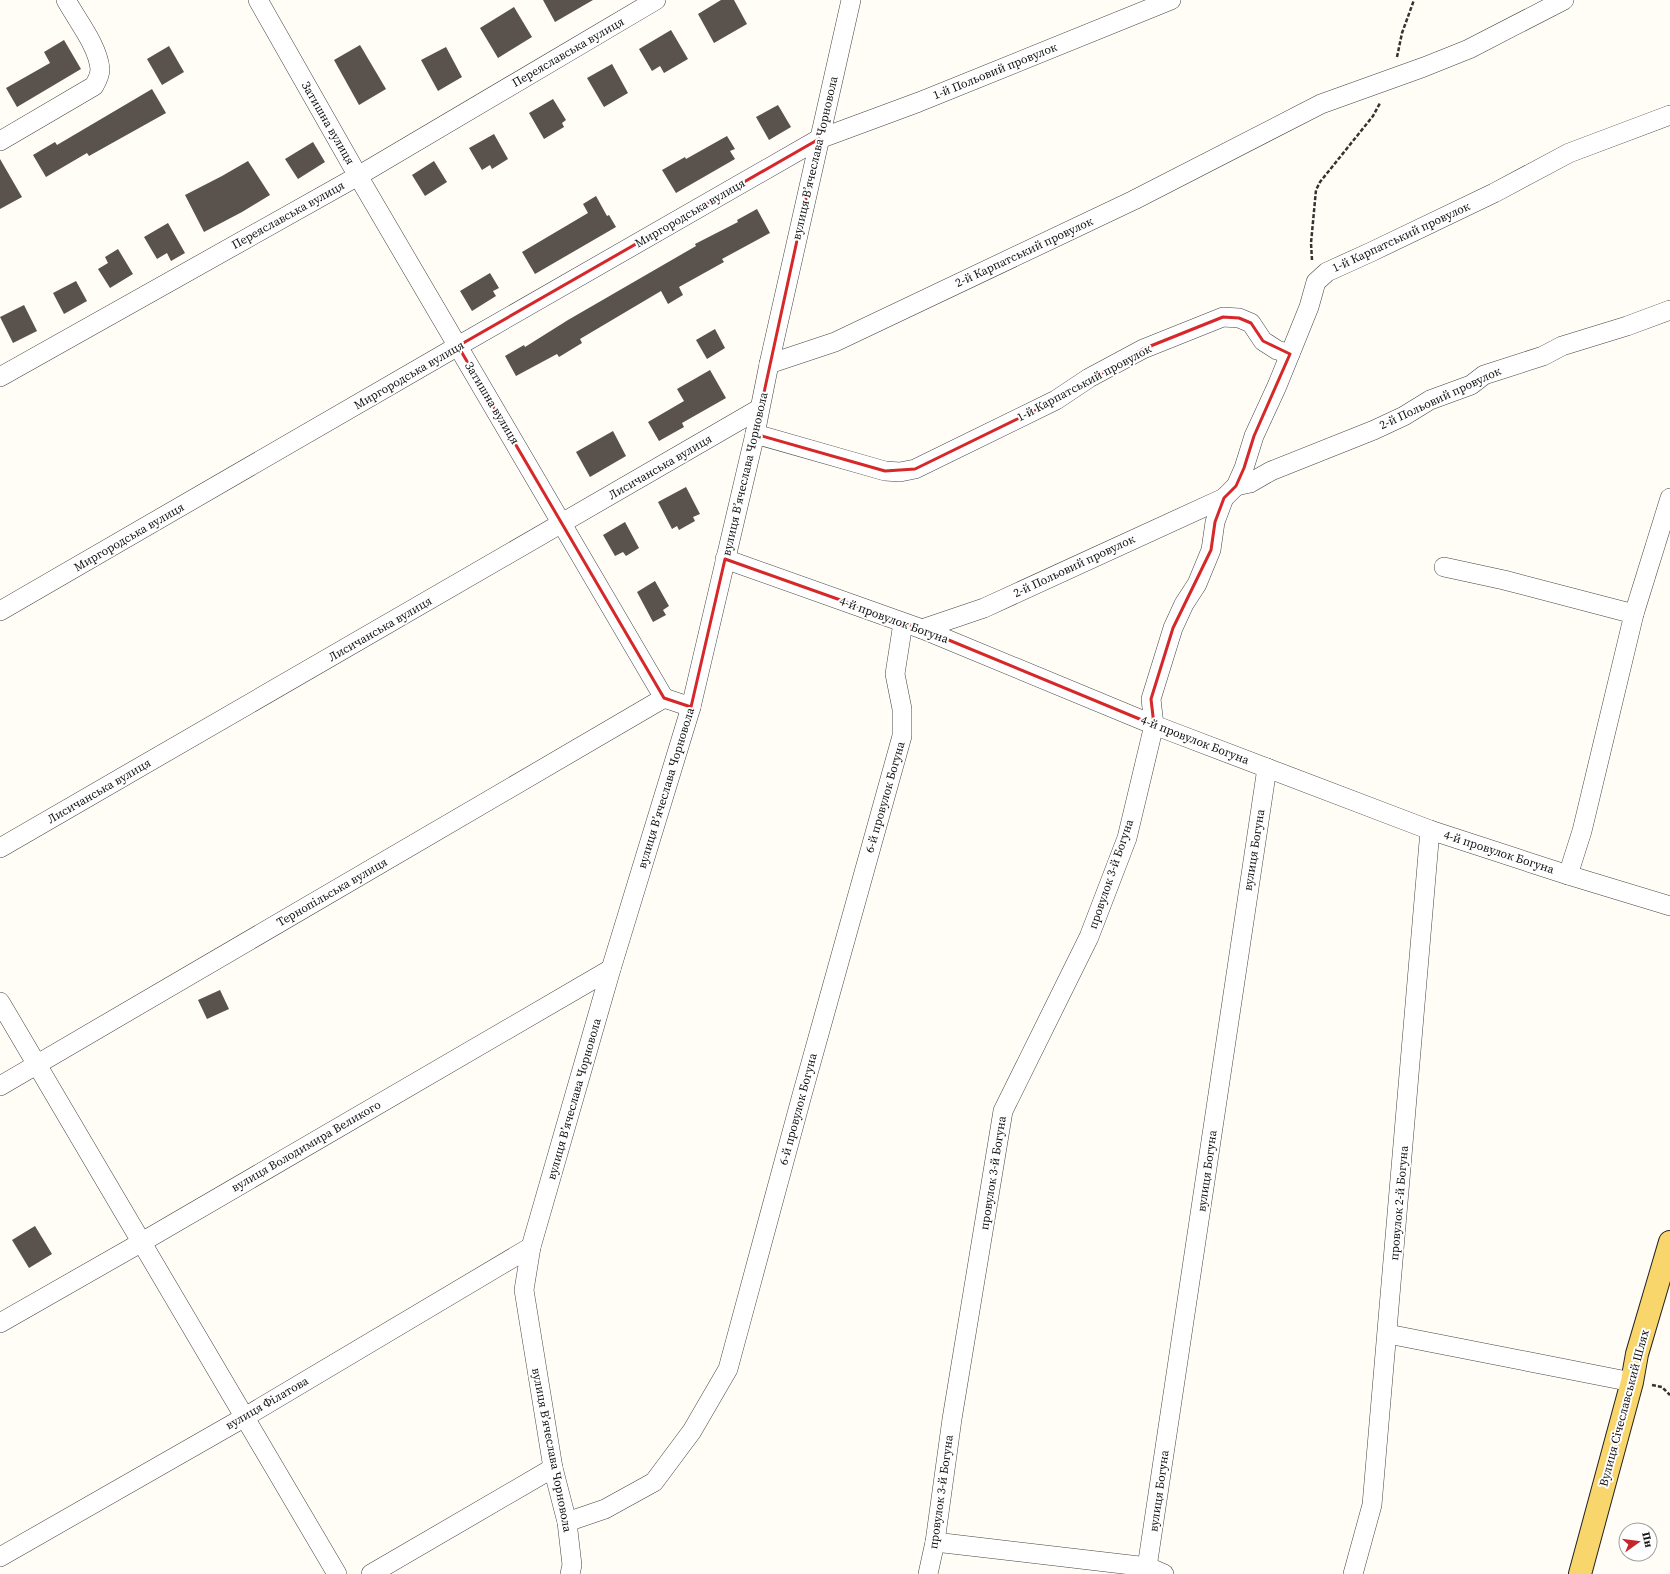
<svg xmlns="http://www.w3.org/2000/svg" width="1670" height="1574" font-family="'Source Serif 4',serif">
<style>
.building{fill:#5a524d}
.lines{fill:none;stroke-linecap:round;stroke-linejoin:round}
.minor-casing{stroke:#444;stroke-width:20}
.primary-casing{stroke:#222;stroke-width:24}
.path{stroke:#333;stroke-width:2.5;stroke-dasharray:4 2;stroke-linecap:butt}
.minor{stroke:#fff;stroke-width:19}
.primary{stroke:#f9d66b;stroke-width:22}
.marked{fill:none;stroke:#d62828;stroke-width:3;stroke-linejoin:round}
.labels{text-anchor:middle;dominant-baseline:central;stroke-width:4;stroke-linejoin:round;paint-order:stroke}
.street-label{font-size:12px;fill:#111;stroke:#fff}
</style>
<rect width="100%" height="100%" fill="#fffdf5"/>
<g class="building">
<path d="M543,0H593L555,22Z"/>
<path d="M721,0H734L747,24L714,43L698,14Z"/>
<path d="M514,7L532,37L498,58L480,28Z"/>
<path d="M671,30L688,59L664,73L660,66L652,71L639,49Z"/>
<path d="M64,40L81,69L17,107L6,88L50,63L44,52Z"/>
<path d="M360,45L386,89L359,105L334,60Z"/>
<path d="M169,46L184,72L162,85L147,59Z"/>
<path d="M446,47L462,77L438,91L421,60Z"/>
<path d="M612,64L628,93L604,107L587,78Z"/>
<path d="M152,89L166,113L89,156L87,153L46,177L33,155L55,142L57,145Z"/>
<path d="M553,99L566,120L562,123L564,127L544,139L529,113Z"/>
<path d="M778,105L791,127L769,140L756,117Z"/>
<path d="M494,134L508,159L492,169L490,165L482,170L469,148Z"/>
<path d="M727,136L735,149L730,151L735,159L676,193L662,170L685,157L686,159Z"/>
<path d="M313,142L325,162L298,179L285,159Z"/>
<path d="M0,159L22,197L0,209Z"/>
<path d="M248,161L270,195L242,212L204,232L185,195L222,176Z"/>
<path d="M434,161L447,182L425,196L412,175Z"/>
<path d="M596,196L607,216L609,215L616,227L535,274L522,252L588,213L583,204Z"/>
<path d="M757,209L770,233L722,259L724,262L679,287L683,295L668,304L661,291L580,339L582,343L559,357L557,354L516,376L505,356L524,345L525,347L568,320L696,246L695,244L738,222L737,220Z"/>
<path d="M168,223L185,253L171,261L167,253L157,259L144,237Z"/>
<path d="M118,249L133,274L110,288L98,269L108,263L105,257Z"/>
<path d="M490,273L499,288L493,291L496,296L472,311L460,291Z"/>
<path d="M76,281L87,301L64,314L53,293Z"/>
<path d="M24,305L37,331L13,343L0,317Z"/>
<path d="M715,329L725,348L707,359L696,340Z"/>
<path d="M710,370L726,398L682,423L684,427L659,441L648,422L684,401L677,389Z"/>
<path d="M613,431L626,456L590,477L576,452Z"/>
<path d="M686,487L700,514L693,517L695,521L679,530L677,526L672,529L658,502Z"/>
<path d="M625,522L639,548L626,556L623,552L615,556L603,535Z"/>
<path d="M655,581L669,606L663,610L666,615L653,622L637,592Z"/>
<path d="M220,990L229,1009L207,1019L198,1000Z"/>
<path d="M35,1226L52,1254L29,1268L12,1240Z"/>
</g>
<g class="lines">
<g class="minor-casing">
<g id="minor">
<path d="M258,0L358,176L664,698L691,707"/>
<path d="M0,141L94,86C97,81 100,75 100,69C98,46 77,20 66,0"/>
<path d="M769,364L835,342L1134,200L1321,104L1424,67L1469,49L1564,0"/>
<path d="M0,377L358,176L656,0"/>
<path d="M755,434L885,471L900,472L915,469L1056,400L1089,378L1143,349L1223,317L1239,318L1251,323L1263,341L1277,350L1290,354L1309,307L1316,282L1327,272L1371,252L1494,193L1569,153L1670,115"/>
<path d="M1236,486L1250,483L1271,471L1374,430L1404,416L1430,400L1471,385L1484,375L1543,356L1562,346L1627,326L1670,310"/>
<path d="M725,559L922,629L1154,725L1430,830L1568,875L1670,906"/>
<path d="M1444,567L1504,580L1634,614L1582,831L1568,875"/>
<path d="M0,611L458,346L819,139L919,102L1171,0"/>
<path d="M1634,614L1670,498"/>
<path d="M922,629L984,608L1224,498"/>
<path d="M0,848L759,409"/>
<path d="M0,1002L337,1574"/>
<path d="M0,1086L664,698"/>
<path d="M0,1323L142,1242L611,969"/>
<path d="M1388,1334L1632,1382"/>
<path d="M567,1522L605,1509L654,1482L692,1431L728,1369L802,1095L902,736V709L895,674L903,623"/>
<path d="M935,1542L1148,1567L1164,1574"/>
<path d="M0,1557L245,1417L531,1247"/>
<path d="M371,1574L553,1468"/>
<path d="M570,1574L572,1565L567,1522L553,1468L524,1290L531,1247L611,969L691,707L755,434L769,364L851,0"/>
<path d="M928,1574L935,1542L952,1419L1003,1111L1089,937L1127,838L1154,725L1151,699L1173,628L1184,604L1197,584L1211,550L1215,522L1224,498L1236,486L1244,468L1254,436L1277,386L1290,354"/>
<path d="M1146,1574L1267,768"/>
<path d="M1353,1574L1372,1505L1430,830"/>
</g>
</g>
<g class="primary-casing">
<path id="primary" d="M1580,1574L1632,1382L1637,1354L1670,1242"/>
</g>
<g class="path">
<path d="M1397,57L1402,33L1414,0"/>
<path d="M1312,260L1311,243L1316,190L1320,182L1373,116L1380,103"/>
<path d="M1652,1385L1662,1387L1670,1395"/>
</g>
<use href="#minor" class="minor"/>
<use href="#primary" class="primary"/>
</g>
<path class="marked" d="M819,139L755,434L885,471L915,469L1056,400L1143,349L1223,317L1239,318L1251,323L1263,341L1290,354L1254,436L1244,468L1236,486L1224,498L1215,522L1211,550L1173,628L1151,699L1154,725L922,629L725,559L691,707L664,698L458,346Z"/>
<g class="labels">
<g class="street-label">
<text transform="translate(568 52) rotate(-30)">Переяславська вулиця</text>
<text transform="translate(995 71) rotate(-22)">1-й Польовий провулок</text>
<text transform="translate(328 123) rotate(60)">Затишна вулиця</text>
<text transform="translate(815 158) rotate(-77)">вулиця Вʼячеслава Чорновола</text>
<text transform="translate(690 213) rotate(-30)">Миргородська вулиця</text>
<text transform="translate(288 215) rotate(-29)">Переяславська вулиця</text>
<text transform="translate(1401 237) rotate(-25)">1-й Карпатський провулок</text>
<text transform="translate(1024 252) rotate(-25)">2-й Карпатський провулок</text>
<text transform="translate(409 375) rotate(-30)">Миргородська вулиця</text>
<text transform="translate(1084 383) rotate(-28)">1-й Карпатський провулок</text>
<text transform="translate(1440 398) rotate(-25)">2-й Польовий провулок</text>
<text transform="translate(492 403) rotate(59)">Затишна вулиця</text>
<text transform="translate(660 467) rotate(-30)">Лисичанська вулиця</text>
<text transform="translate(745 474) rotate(-77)">вулиця Вʼячеслава Чорновола</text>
<text transform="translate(129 537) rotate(-30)">Миргородська вулиця</text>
<text transform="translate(1074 566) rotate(-25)">2-й Польовий провулок</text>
<text transform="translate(894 620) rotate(20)">4-й провулок Богуна</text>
<text transform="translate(380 629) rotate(-30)">Лисичанська вулиця</text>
<text transform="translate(1195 740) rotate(21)">4-й провулок Богуна</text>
<text transform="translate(666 788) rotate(-73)">вулиця Вʼячеслава Чорновола</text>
<text transform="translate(99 791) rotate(-30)">Лисичанська вулиця</text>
<text transform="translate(885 797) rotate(-74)">6-й провулок Богуна</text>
<text transform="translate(1254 850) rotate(-81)">вулиця Богуна</text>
<text transform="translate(1499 852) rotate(18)">4-й провулок Богуна</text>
<text transform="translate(1111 874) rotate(-71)">провулок 3-й Богуна</text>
<text transform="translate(332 892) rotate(-30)">Тернопільська вулиця</text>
<text transform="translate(574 1099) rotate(-74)">вулиця Вʼячеслава Чорновола</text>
<text transform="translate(798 1109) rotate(-75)">6-й провулок Богуна</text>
<text transform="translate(306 1146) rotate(-30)">вулиця Володимира Великого</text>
<text transform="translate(1207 1171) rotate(-82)">вулиця Богуна</text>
<text transform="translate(993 1173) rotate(-81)">провулок 3-й Богуна</text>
<text transform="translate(1399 1203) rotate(-85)">провулок 2-й Богуна</text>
<text transform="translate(267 1403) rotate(-30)">вулиця Філатова</text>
<text transform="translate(1624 1408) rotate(-75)">Вулиця Січеславський Шлях</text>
<text transform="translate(552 1450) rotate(79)">вулиця Вʼячеслава Чорновола</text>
<text transform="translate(1159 1491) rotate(-82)">вулиця Богуна</text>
<text transform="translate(941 1492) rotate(-82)">провулок 3-й Богуна</text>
</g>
</g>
<g transform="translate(1638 1542) rotate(76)"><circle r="19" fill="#ffffff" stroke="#a0a0a0"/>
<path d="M0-3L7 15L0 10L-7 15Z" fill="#c4262e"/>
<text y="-6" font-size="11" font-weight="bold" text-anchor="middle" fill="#111111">Пн</text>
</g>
</svg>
